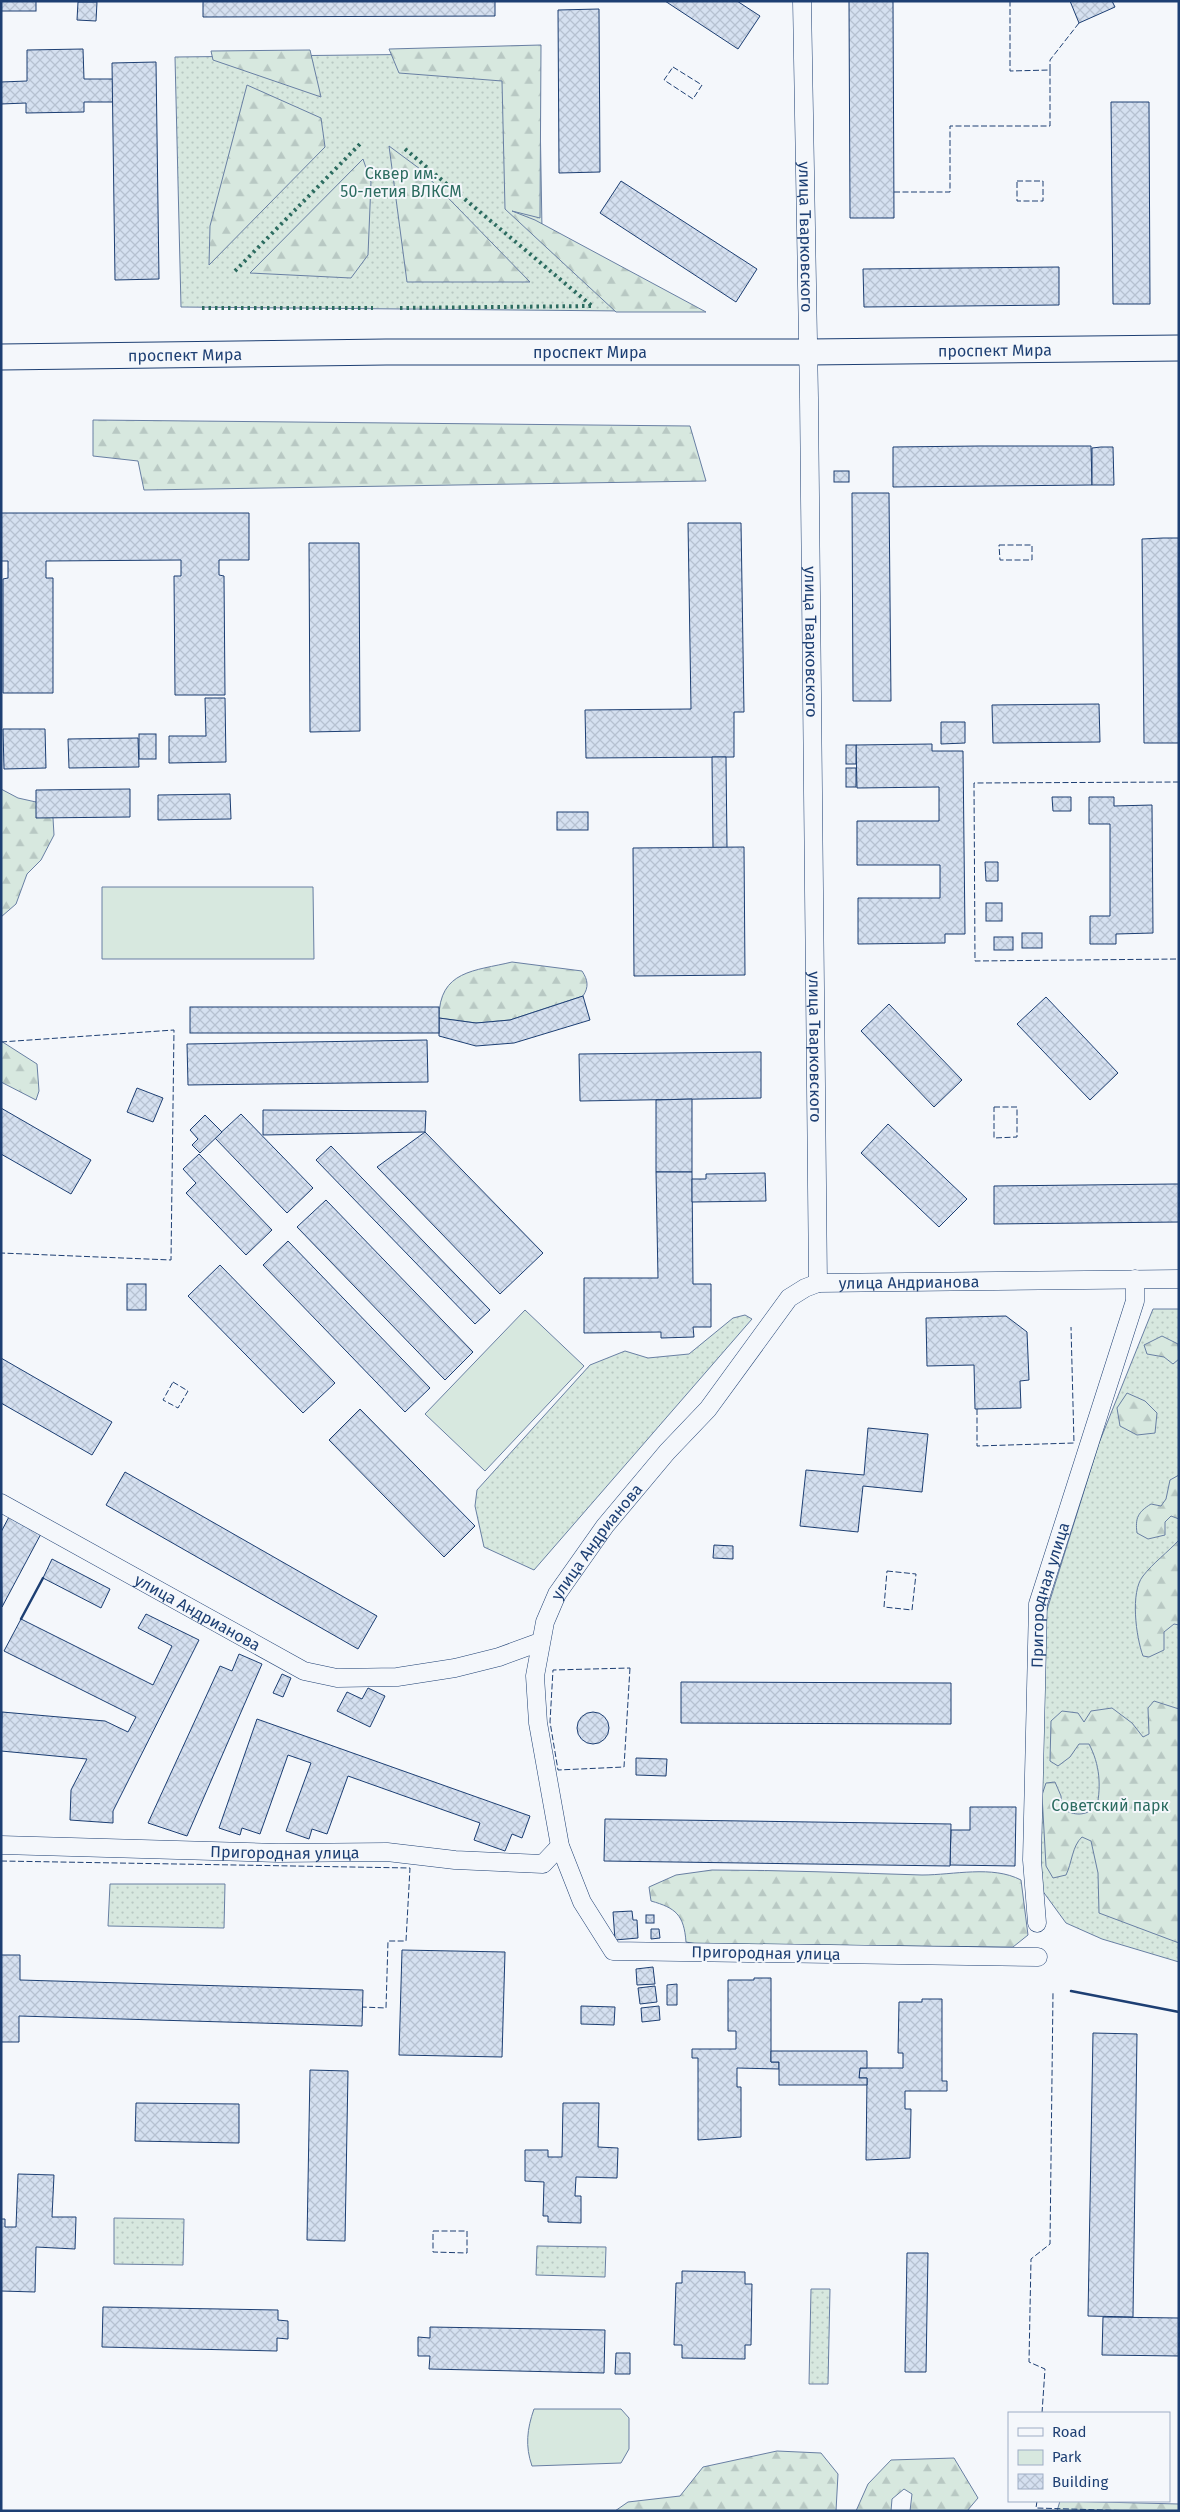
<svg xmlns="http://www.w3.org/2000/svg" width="1180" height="2512" font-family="'Fira Sans',sans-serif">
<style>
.green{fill:url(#green-dots);stroke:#687fa3}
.forest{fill:url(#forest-firs);stroke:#687fa3}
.pitch{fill:#d7e8df;stroke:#687fa3}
.building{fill:url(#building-cross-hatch);stroke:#1d3f73}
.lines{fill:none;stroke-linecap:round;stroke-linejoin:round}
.street-casing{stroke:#1d3f73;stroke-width:19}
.secondary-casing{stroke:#1d3f73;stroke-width:27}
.street{stroke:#f4f7fb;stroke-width:18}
.secondary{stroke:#f4f7fb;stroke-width:25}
.hedge{stroke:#2c6c60;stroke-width:4;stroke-dasharray:2.5 4;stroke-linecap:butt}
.fence{stroke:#1d3f73;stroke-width:1;stroke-dasharray:6 2.5;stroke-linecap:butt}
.wall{stroke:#1d3f73;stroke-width:2.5}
.labels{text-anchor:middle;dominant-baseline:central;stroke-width:4;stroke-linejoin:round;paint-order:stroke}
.park-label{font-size:16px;fill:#2c6c60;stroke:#f4f7fb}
.street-label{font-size:16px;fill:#1d3f73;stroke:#f4f7fb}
</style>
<defs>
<pattern id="green-dots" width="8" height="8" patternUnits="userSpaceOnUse" patternTransform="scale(1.25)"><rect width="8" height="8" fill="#d7e8df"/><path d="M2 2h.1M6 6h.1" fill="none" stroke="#b8c8c3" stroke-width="1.8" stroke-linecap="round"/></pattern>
<pattern id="forest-firs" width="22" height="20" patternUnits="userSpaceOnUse" patternTransform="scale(1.25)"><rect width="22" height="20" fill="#d7e8df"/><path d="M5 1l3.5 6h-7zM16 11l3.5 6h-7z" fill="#b8c8c3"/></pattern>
<pattern id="building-cross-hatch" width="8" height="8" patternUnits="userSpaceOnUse" patternTransform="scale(1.25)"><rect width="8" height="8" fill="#d5e0f0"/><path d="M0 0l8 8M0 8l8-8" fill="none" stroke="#b6c1d1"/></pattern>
</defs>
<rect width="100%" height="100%" fill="#f4f7fb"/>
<g class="green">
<path d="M539,53L542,230L626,311L181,307L175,57Z"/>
<path d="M1153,1309H1179V1962L1102,1939L1066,1923L1039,1886L1046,1613L1099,1443Z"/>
<path d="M745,1315L752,1319L534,1570L484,1547L475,1506L477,1490L590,1365L625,1351L648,1358L689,1354L733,1318Z"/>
<path d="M110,1884H225L224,1928L108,1926Z"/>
<path d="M114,2218L184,2219L183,2265L114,2264Z"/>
<path d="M537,2246L606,2247L605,2277L536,2275Z"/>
<path d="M811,2289H830L828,2384H809Z"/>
</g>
<g class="forest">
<path d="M541,45L540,218L512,211L535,220L706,312H616L505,209L502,81L399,73L389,49Z"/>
<path d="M310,50L321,97L213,60L211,51Z"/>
<path d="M247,85L321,118L325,147L209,265L210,226Z"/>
<path d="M389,146L420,169L530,282H407Z"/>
<path d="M363,159L371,182L368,255L351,278L250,273Z"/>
<path d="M93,420L690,426L706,481L144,490L138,461L93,456Z"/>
<path d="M1,789L18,798L36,802L53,818L54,835L41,860L27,874L16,904L1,917Z"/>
<path d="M512,962L582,971C588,980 589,987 583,996L510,1020L476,1023L439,1018C439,970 475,971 512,962Z"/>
<path d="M1,1041L37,1064L39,1091L36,1100L1,1082Z"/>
<path d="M1162,1336L1178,1344L1179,1359L1173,1364L1164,1357L1147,1354L1144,1345Z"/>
<path d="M1127,1393L1145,1401L1157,1413L1155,1433L1137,1435L1120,1426L1117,1408Z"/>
<path d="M1179,1475V1519L1171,1516L1165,1522V1535L1148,1539L1137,1533C1135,1518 1138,1512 1151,1504L1161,1506L1166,1499L1170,1480Z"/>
<path d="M1179,1540V1625L1174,1624L1164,1632V1650L1149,1657L1143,1656C1136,1637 1130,1592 1143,1576C1153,1563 1168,1552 1179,1540Z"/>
<path d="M1154,1701L1179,1709V1943L1099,1913L1098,1873L1091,1841L1082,1837C1072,1846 1072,1863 1066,1875L1053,1878L1046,1866L1042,1795L1046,1783L1055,1782L1061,1796L1062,1809C1076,1816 1084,1816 1097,1807C1101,1785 1100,1765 1089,1744H1079L1070,1757L1058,1766L1050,1761L1051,1721L1062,1711L1078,1713L1084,1722L1091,1711L1112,1708L1132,1723L1143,1737L1149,1734L1148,1708Z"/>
<path d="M712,1870C782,1870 852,1873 922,1875C954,1875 992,1865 1021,1880L1028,1935L1013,1947L697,1944L686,1942C684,1915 676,1908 651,1901L649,1887L676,1875Z"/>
<path d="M777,2451L821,2453L838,2474L836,2511H615L628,2502L680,2496L703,2467Z"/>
<path d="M954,2458L978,2498L967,2511H910L912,2494L904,2489L892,2499L891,2511H856L868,2484L891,2460Z"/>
<path d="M1060,2501L1179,2504V2511H1057Z"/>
</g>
<g class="pitch">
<path d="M102,887H313L314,959H102Z"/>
<path d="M525,1310L584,1366L485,1471L425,1414Z"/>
<path d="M534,2409H621L629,2418V2449L621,2463L532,2466C525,2446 527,2429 534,2409Z"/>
</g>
<g class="building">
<rect x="1" y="1" width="35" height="10"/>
<path d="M203,1H495V16L203,17Z"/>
<path d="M665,1H737L760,16L738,49Z"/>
<path d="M849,1H893L894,218H850Z"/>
<path d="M1070,1H1112L1115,7L1079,23Z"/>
<path d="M78,2H97L96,21L77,20Z"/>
<path d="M599,9L600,172L559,173L558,10Z"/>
<path d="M83,49L84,79H113V102H84V112L26,113V103L1,104V82L27,81V50Z"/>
<path d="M156,62L159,279L115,280L112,63Z"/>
<path d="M1111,102H1149L1150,304H1113Z"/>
<path d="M621,181L757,269L736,302L600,213Z"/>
<path d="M1059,267V305L864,307L863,269Z"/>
<path d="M979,446H1091L1092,485L893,487V447Z"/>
<path d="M1101,447H1113L1114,485H1092V448Z"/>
<rect x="834" y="471" width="15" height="11"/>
<path d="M852,493H889L891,701H853Z"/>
<path d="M1,513H249V560H219V575L224,576L225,695H175L174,576H181V560L46,561V578H53V693H3V579L8,578V561H1Z"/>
<path d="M688,523H741L744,712H734V757L586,758L585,710L691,709Z"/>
<path d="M1163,538H1179V743H1144L1142,539Z"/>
<path d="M309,543H359L360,731L310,732Z"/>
<path d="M205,698H225L226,762L169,763V736H206Z"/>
<path d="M1099,704L1100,742L993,743L992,705Z"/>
<path d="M941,722H965V743L941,744Z"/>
<path d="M3,729H45L46,768L4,769Z"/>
<rect x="139" y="734" width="17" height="25"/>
<path d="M138,738L139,767L69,768L68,739Z"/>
<path d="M932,744V751H963L965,934H945V943L858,944V898H940V865H857V821H939V787L857,788L856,745Z"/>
<rect x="846" y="745" width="10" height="19"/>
<path d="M712,757H726L727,848H713Z"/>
<rect x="846" y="768" width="10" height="19"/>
<path d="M130,789V817L36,818V790Z"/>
<path d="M230,794L231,819L158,820V795Z"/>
<path d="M1052,797H1071V811H1053Z"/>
<path d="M1089,797H1114V806L1152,805L1153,933L1116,934V944H1090V916H1110V824H1089Z"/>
<rect x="557" y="812" width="31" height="18"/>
<path d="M744,847L745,975L634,976L633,848Z"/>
<path d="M985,862H998V881H986Z"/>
<rect x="986" y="903" width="16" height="18"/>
<rect x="1022" y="933" width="20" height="15"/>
<rect x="994" y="937" width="19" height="13"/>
<path d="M583,996L590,1020L514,1043L476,1046L439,1036V1018L476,1023L510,1020Z"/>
<path d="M1046,997L1118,1073L1090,1100L1017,1024Z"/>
<path d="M889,1004L962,1080L934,1107L861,1031Z"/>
<rect x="190" y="1007" width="249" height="26"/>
<path d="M427,1040L428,1082L188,1085L187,1044Z"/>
<path d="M761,1052V1098L580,1101L579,1054Z"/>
<path d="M137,1088L163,1098L153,1122L127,1112Z"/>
<path d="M692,1099V1172H656V1100Z"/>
<path d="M1,1108L91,1160L71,1194L1,1154Z"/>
<path d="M263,1110L426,1111L425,1132L263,1135Z"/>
<path d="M241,1114L313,1188L287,1213L215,1138Z"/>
<path d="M205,1115L222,1132L200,1153L192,1145L198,1139L190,1130Z"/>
<path d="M888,1124L967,1199L939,1227L861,1153Z"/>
<path d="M425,1132L543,1253L500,1294L377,1167Z"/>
<path d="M331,1146L490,1310L475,1324L316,1160Z"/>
<path d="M199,1154L272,1230L246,1255L186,1193L196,1183L183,1169Z"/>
<path d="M656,1172H692L693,1284H711V1327H693L694,1337L661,1338V1332L584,1333V1278H658Z"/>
<path d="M765,1173L766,1201L692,1202V1179H706V1174Z"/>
<path d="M1174,1184H1179V1222L994,1224V1186Z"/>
<path d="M326,1200L473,1352L445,1380L297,1227Z"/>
<path d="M288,1241L430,1388L405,1412L263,1265Z"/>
<path d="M220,1265L335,1383L303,1413L188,1296Z"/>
<rect x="127" y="1284" width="19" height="26"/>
<path d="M1006,1316L1027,1332L1029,1380L1020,1381L1021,1408L975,1409L974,1365L927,1366L926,1318Z"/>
<path d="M1,1358L112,1422L92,1455L1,1403Z"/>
<path d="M360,1409L475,1526L444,1557L329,1440Z"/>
<path d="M868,1428L928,1434L922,1492L863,1486L858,1532L800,1526L806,1470L864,1475Z"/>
<path d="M125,1472L377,1616L358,1649L106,1505Z"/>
<path d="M10,1515L42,1532L2,1607L1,1532Z"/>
<path d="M714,1545L733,1546V1559L713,1558Z"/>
<path d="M52,1559L110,1589L101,1608L43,1578Z"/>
<path d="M146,1614L199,1640L113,1811V1823L70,1820L71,1790L87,1759L1,1751L2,1712L105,1721L128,1732L136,1717L4,1651L21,1619L153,1685L172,1646L138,1628Z"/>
<path d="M239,1654L262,1664L187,1836L148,1823L220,1666L232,1671Z"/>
<path d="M282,1674L291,1678L283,1697L273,1693Z"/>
<path d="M681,1682L951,1683V1724L681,1723Z"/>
<path d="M368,1688L385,1696L370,1727L337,1711L347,1692L362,1699Z"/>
<circle cx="593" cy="1728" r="16"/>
<path d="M257,1719L530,1816L522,1838L512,1834L505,1851L474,1840L480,1823L348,1776L327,1834L312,1829L309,1839L286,1831L311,1763L288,1755L260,1834L242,1828L240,1835L219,1828Z"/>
<path d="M636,1758L667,1759L666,1776L636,1775Z"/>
<path d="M970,1807H1016L1015,1866L950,1865L951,1830H970Z"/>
<path d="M605,1819L951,1824L950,1866L604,1861Z"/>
<path d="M632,1911L633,1920H637L638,1938L615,1940L613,1912Z"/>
<rect x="646" y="1915" width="8" height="8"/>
<path d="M651,1929H659L660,1938L651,1939Z"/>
<path d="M402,1950L505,1952L502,2057L399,2055Z"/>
<path d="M1,1955H20V1980L363,1990L362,2026L19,2016V2042H1Z"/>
<path d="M653,1967L655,1984L637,1985L636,1969Z"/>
<path d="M754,1978H771V2062H779V2069L737,2068V2087H741V2137L698,2140V2058H692V2049H736V2031H728V1980H754Z"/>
<path d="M677,1984V2005H667V1985Z"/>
<path d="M655,1986L657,2002L640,2004L638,1988Z"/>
<path d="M922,1999H942V2081H947V2091H905V2109H911L910,2158L866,2160L867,2078H859L860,2068H903V2053H898L899,2002H922Z"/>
<path d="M581,2006L615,2007L614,2025L581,2024Z"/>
<path d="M659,2006L660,2020L642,2022L641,2008Z"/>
<path d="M1093,2033L1137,2034L1133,2317L1088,2316Z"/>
<path d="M771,2051H867V2068H860L859,2078H867V2085H779V2062H771Z"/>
<path d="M310,2070L348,2071L345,2241L307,2240Z"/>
<path d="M136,2103L239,2104V2143L135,2141Z"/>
<path d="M563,2103H599L598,2147L618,2148L617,2178L576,2177L575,2196H581V2223L548,2222V2216H543L544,2182L525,2181V2150H548V2157H562Z"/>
<path d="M18,2174L54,2175L52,2217H76L75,2249L36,2247L35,2292L1,2291V2219H5V2227H16Z"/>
<path d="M907,2253H928L926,2372H905Z"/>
<path d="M682,2271L745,2272V2284H752L751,2345H745V2359L682,2358V2345H674L676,2283H682Z"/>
<path d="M103,2307L278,2310V2320L288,2321V2339L277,2338V2351L102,2347Z"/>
<path d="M1103,2317L1179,2318V2356L1102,2355Z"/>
<path d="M430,2327L605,2330L604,2373L429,2369L430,2356H418V2337L430,2338Z"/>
<path d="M616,2353H630V2374H615Z"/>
</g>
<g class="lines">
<g class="street-casing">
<g id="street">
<path id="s1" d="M802,1L809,398L818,1283"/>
<path id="s2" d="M1,1503L304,1671L337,1678L397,1677L455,1668L499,1657L540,1642"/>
<path id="s3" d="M1,1845L278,1853L387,1852L455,1860L543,1864L560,1846"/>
<path id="s4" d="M1037,1923L1032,1860L1038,1604L1135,1301V1279"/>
<path id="s5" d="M1038,1957L613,1951L582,1902L560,1846L538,1723L535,1676L545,1622L557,1594L605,1526L667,1452L708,1409L789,1298L805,1288L818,1283L1179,1279"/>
</g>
</g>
<g class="secondary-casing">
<g id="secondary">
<path id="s6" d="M1,357L386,352H808L1179,348"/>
</g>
</g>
<use href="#street" class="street"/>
<use href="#secondary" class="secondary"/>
<g class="hedge">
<path d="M405,149L592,306"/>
<path d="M235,271L360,144"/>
<path d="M202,308H373"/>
<path d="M400,308L592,306"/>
</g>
<g class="fence">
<path d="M673,67L702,85L693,99L664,80Z"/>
<path d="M1050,70V60L1079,23"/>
<rect x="1017" y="181" width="26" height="20"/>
<path d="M894,192H950V126H1050V70L1010,71V1"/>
<path d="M999,545H1032V560H1000Z"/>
<path d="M1179,782L974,783L975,961L1179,959"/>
<path d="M1,1042L174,1030L171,1260L1,1253"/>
<path d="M994,1107H1017V1137L994,1138Z"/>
<path d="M173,1382L188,1391L178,1408L163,1400Z"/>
<path d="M977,1409V1446L1074,1443L1071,1327"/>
<path d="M887,1571L916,1574L912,1610L884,1607Z"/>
<path d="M630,1668L624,1767L558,1770L550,1722L553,1670Z"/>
<path d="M1,1861L410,1868L406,1941H388L386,2008L362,2007"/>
<path d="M433,2231H467V2253L433,2252Z"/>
<path d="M1042,2413L1045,2369L1029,2362L1031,2259L1050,2244L1053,1993"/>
<path d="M1037,2501L1036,2508L1137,2511"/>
</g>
<g class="wall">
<path d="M21,1619L43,1578"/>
<path d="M1071,1991L1179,2012"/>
</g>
</g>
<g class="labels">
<g class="park-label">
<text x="401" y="173">Сквер им.<tspan x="401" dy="18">50-летия ВЛКСМ</tspan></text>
<text x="1110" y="1805">Советский парк</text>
</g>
<g class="street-label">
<text stroke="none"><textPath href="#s1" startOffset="236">улица Тварковского</textPath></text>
<text stroke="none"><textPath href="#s6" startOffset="994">проспект Мира</textPath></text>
<text stroke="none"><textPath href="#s6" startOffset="589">проспект Мира</textPath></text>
<text stroke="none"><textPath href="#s6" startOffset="184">проспект Мира</textPath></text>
<text stroke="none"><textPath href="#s1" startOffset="641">улица Тварковского</textPath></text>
<text stroke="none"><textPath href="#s1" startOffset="1046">улица Тварковского</textPath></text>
<text stroke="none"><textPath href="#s5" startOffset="1301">улица Андрианова</textPath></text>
<text stroke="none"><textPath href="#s5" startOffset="866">улица Андрианова</textPath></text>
<text stroke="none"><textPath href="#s4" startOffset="330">Пригородная улица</textPath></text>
<text stroke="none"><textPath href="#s2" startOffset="225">улица Андрианова</textPath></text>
<text stroke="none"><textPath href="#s3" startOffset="284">Пригородная улица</textPath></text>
<text transform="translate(766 1953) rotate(1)">Пригородная улица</text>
</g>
</g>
<rect width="1180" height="2512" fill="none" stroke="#1d3f73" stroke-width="5"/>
<rect x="1008" y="2412" width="162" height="90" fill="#f4f7fb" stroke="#9eadc5"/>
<rect x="1018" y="2428" width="25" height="8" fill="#f4f7fb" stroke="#9eadc5"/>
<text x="1052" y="2437" font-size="15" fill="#1d3f73">Road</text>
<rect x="1018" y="2450" width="25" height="15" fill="#d7e8df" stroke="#9eadc5"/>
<text x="1052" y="2462" font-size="15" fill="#1d3f73">Park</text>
<rect x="1018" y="2474" width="25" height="15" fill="url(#building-cross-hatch)" stroke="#9eadc5"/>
<text x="1052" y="2487" font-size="15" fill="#1d3f73">Building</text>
</svg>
